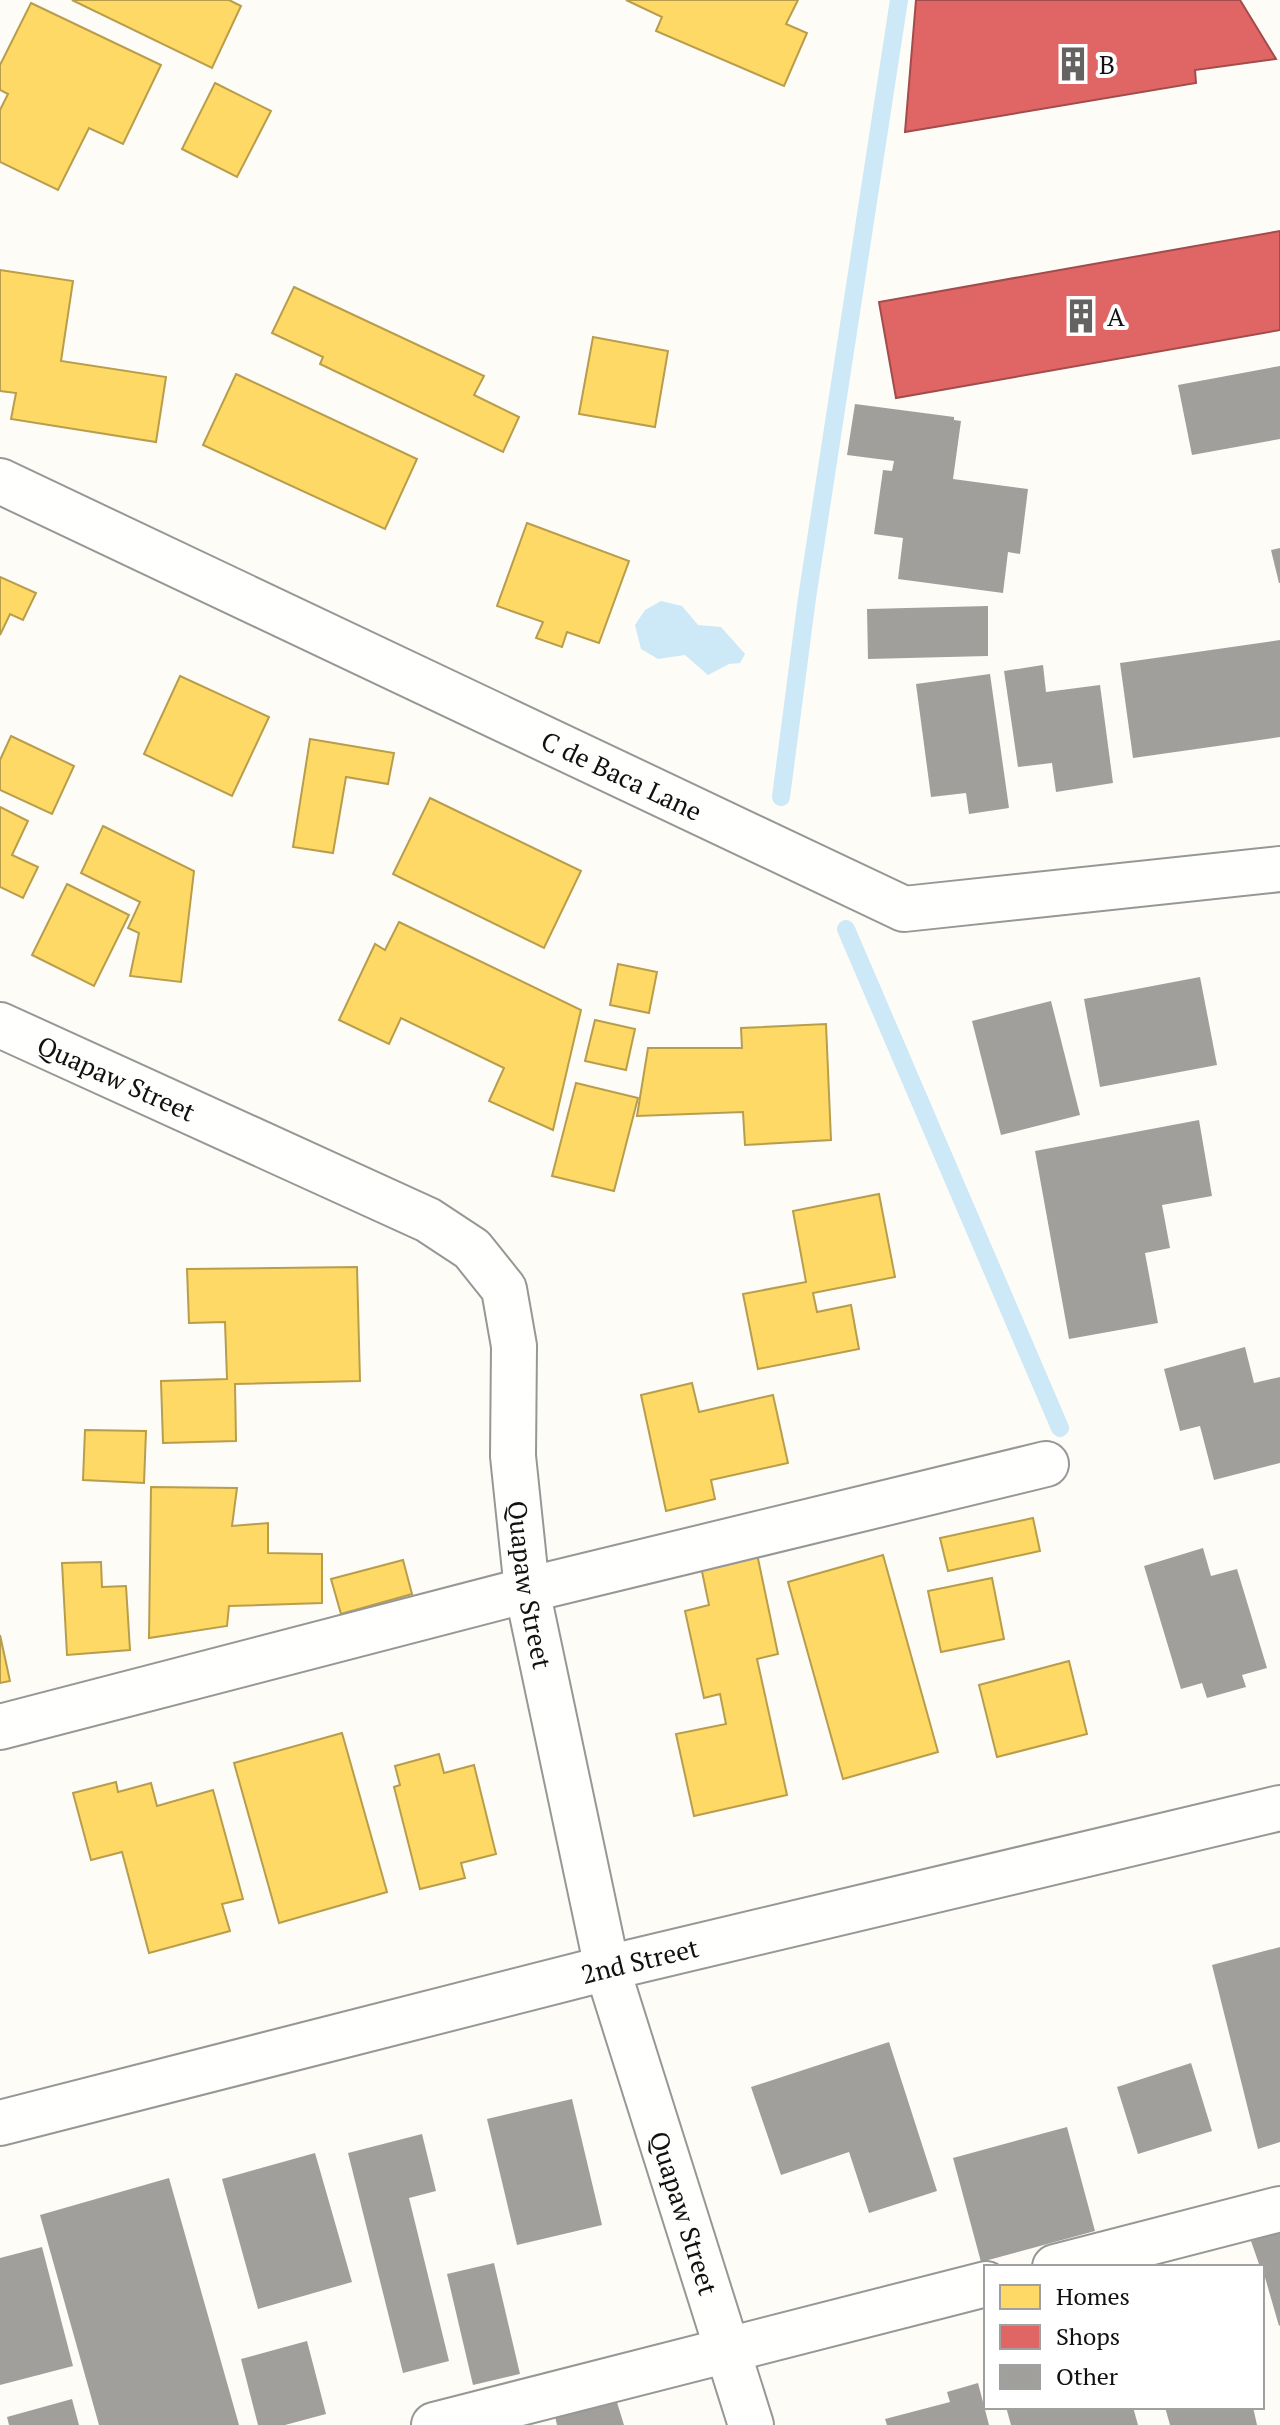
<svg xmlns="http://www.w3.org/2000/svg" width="1280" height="2425" font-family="'PT Serif',serif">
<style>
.water{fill:#cde8f7}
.homes{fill:#ffd966;stroke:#b89d4c;stroke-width:2}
.shops{fill:#e06666;stroke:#a24c4c;stroke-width:2}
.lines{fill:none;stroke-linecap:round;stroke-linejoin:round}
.stream{stroke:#cde8f7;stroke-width:18}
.building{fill:#a19f9c}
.minor-casing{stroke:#979795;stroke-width:48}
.minor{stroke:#fffffe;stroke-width:44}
.labels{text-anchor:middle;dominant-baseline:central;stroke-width:8;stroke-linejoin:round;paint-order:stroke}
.poi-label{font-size:26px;fill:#111;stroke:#fff;text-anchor:start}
.street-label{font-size:26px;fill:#111;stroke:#fff}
</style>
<rect width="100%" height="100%" fill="#fdfcf7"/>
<path class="water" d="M661,601L682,606L698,625L721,627L745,654L740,663L729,664L708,675L685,655L658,659L641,649L635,625L645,610Z"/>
<g class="homes">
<path d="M72,0H229L241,6L212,68Z"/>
<path d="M626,0H798L786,24L807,33L784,86L656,31L662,17Z"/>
<path d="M31,3L161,65L123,144L89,128L58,190L0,162V110L8,94L0,90V65Z"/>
<path d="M215,83L271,111L237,177L182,149Z"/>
<path d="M0,270L73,281L61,361L166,377L156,442L11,419L16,393L0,391Z"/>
<path d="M294,287L484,376L474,395L519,417L503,452L320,364L323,357L272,333Z"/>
<path d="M593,337L668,351L655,427L579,414Z"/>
<path d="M236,374L417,459L385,529L203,445Z"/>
<path d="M527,523L629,561L599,643L567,632L562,647L536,638L543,622L497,606Z"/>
<path d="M0,577L36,593L23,620L10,614L0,635Z"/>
<path d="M180,676L269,717L232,796L144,754Z"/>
<path d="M11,736L74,766L52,814L0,790V760Z"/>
<path d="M310,739L394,753L388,784L346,777L333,853L293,847Z"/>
<path d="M430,798L581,871L544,948L393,874Z"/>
<path d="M0,807L28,821L12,855L38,867L23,898L0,887Z"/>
<path d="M103,826L194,871L181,982L130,976L139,933L128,928L140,902L81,873Z"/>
<path d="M67,884L129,915L94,986L32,955Z"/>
<path d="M399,922L581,1010L553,1130L489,1101L504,1068L401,1018L389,1044L339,1020L375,944L385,950Z"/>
<path d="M618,964L657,972L649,1013L610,1005Z"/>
<path d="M595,1020L635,1029L626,1070L585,1061Z"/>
<path d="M826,1024L831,1140L745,1145L743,1112L637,1116L648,1048H742L741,1028Z"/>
<path d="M576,1083L638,1098L614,1191L552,1176Z"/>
<path d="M879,1194L895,1277L813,1293L817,1312L851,1305L859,1349L758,1369L743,1294L806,1282L793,1211Z"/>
<path d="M357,1267L360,1381L235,1384L236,1441L163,1443L161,1381L227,1379L225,1322L189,1323L187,1269Z"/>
<path d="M692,1383L699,1412L773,1395L788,1463L711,1480L715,1499L666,1511L641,1395Z"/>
<path d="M85,1430L146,1431L144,1483L83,1480Z"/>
<path d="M151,1487L237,1488L232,1526L268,1523V1553L322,1554V1603L229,1606L227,1626L149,1638Z"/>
<path d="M1033,1518L1040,1551L948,1571L940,1538Z"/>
<path d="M756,1549L778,1654L757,1659L787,1795L694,1816L676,1734L726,1724L720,1694L704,1698L685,1611L709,1605L700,1562Z"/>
<path d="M883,1555L938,1752L843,1779L788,1582Z"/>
<path d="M403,1560L412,1594L341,1614L331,1579Z"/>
<path d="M101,1562L102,1587L126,1586L130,1650L67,1655L62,1563Z"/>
<path d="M992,1578L1004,1639L941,1652L928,1591Z"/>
<path d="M0,1635L10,1681L0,1683Z"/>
<path d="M1069,1661L1087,1734L997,1757L979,1685Z"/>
<path d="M342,1733L387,1892L279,1923L234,1763Z"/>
<path d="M439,1754L444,1773L474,1765L496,1854L461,1863L465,1878L420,1889L394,1787L400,1785L395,1766Z"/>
<path d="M116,1782L118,1792L151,1783L157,1806L213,1790L243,1899L222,1904L230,1931L149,1953L122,1852L91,1860L73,1793Z"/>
</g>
<g class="shops">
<path d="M916,0H1240L1276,59L1195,70L1196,83L905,132Z"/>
<path d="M1280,231V330L896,398L879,302Z"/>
</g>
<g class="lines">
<g class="stream">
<path d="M781,797L807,598L899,0"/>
<path d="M846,929L1060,1428"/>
</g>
</g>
<g class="building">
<path d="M1280,366V439L1192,455L1178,385Z"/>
<path d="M855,404L954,417V420L961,421L953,479L1028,489L1020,554L1008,552L1003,593L898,579L903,538L874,534L883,470L892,471L894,461L847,455Z"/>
<path d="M1280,548V583H1279L1271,550Z"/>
<path d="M988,606V656L868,659L867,609Z"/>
<path d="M1280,640V737L1133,758L1120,663Z"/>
<path d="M1043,665L1046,692L1100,685L1113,783L1056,792L1052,763L1018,767L1004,671Z"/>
<path d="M990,674L1009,808L969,814L966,793L931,797L916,684Z"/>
<path d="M1200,977L1217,1065L1100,1087L1084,999Z"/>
<path d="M1051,1001L1080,1115L1001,1135L972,1021Z"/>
<path d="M1199,1120L1212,1196L1162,1205L1170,1248L1145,1253L1158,1323L1069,1339L1035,1151Z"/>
<path d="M1245,1347L1254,1383L1280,1377V1463L1214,1480L1200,1426L1180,1431L1164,1369Z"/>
<path d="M1203,1548L1211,1576L1237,1569L1267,1668L1242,1675L1246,1687L1207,1698L1202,1683L1181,1689L1144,1566Z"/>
<path d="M1280,1947V2142L1258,2149L1212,1965Z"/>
<path d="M889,2042L937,2191L869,2213L849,2152L781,2175L751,2087Z"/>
<path d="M1191,2063L1212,2131L1138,2154L1117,2087Z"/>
<path d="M572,2099L602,2225L517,2245L487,2119Z"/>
<path d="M1067,2127L1095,2231L981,2262L953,2158Z"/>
<path d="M422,2134L436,2191L409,2198L449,2361L403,2373L348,2153Z"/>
<path d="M315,2153L352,2282L258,2309L222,2179Z"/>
<path d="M169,2178L239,2425H99L40,2215Z"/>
<path d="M1280,2231V2325L1279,2326L1262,2267H1260L1251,2241Z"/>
<path d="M42,2247L73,2366L0,2385V2258Z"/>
<path d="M494,2263L520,2374L473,2385L447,2274Z"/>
<path d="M307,2341L326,2414L285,2425H258L241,2359Z"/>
<path d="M978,2383L989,2425H887L885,2419L950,2402L947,2392Z"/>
<path d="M72,2399L79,2425H9L7,2417Z"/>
<path d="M616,2399L624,2425H557L555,2416Z"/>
<path d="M1006,2407H1133L1138,2425H1011Z"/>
<path d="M1165,2407H1253L1257,2425H1170Z"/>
</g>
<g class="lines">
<g class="minor-casing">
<g id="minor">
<path id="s1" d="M0,481L904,909L1280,869"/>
<path id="s2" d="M0,1025L428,1220L472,1249L504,1289L514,1346L513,1456L527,1590L607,1968L751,2425"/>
<path d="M0,1727L527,1590L1046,1464"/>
<path id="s3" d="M0,2123L607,1968L1280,1808"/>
<path d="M1055,2267L1280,2209"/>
<path d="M434,2425L986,2284"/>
</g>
</g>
<use href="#minor" class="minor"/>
</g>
<defs>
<g id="building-bare" transform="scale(2.76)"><path d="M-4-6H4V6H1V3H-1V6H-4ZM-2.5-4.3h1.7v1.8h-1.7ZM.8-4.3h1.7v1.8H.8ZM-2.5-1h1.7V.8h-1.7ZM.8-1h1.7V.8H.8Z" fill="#646362" stroke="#fff" stroke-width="2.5" paint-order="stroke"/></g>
</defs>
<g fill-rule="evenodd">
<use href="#building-bare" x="1073" y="64"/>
<use href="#building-bare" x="1081" y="316"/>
</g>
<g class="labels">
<g class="poi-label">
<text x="1099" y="64">B</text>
<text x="1107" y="316">A</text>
</g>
<g class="street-label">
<text stroke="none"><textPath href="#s1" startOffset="688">C de Baca Lane</textPath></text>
<text stroke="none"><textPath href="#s2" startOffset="128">Quapaw Street</textPath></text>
<text stroke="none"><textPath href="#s2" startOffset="872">Quapaw Street</textPath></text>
<text stroke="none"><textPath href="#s3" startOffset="660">2nd Street</textPath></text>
<text stroke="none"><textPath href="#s2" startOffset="1520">Quapaw Street</textPath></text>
</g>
</g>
<rect x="984" y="2265" width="280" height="144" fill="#ffffff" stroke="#a0a0a0" stroke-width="2"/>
<rect x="1000" y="2285" width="40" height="24" fill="#ffd966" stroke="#a0a0a0" stroke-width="2"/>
<text x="1056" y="2305" font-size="24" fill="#111111">Homes</text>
<rect x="1000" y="2325" width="40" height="24" fill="#e06666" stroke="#a0a0a0" stroke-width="2"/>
<text x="1056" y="2345" font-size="24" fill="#111111">Shops</text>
<rect x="1000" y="2365" width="40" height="24" fill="#a19f9c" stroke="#a0a0a0" stroke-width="2"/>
<text x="1056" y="2385" font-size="24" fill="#111111">Other</text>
</svg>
